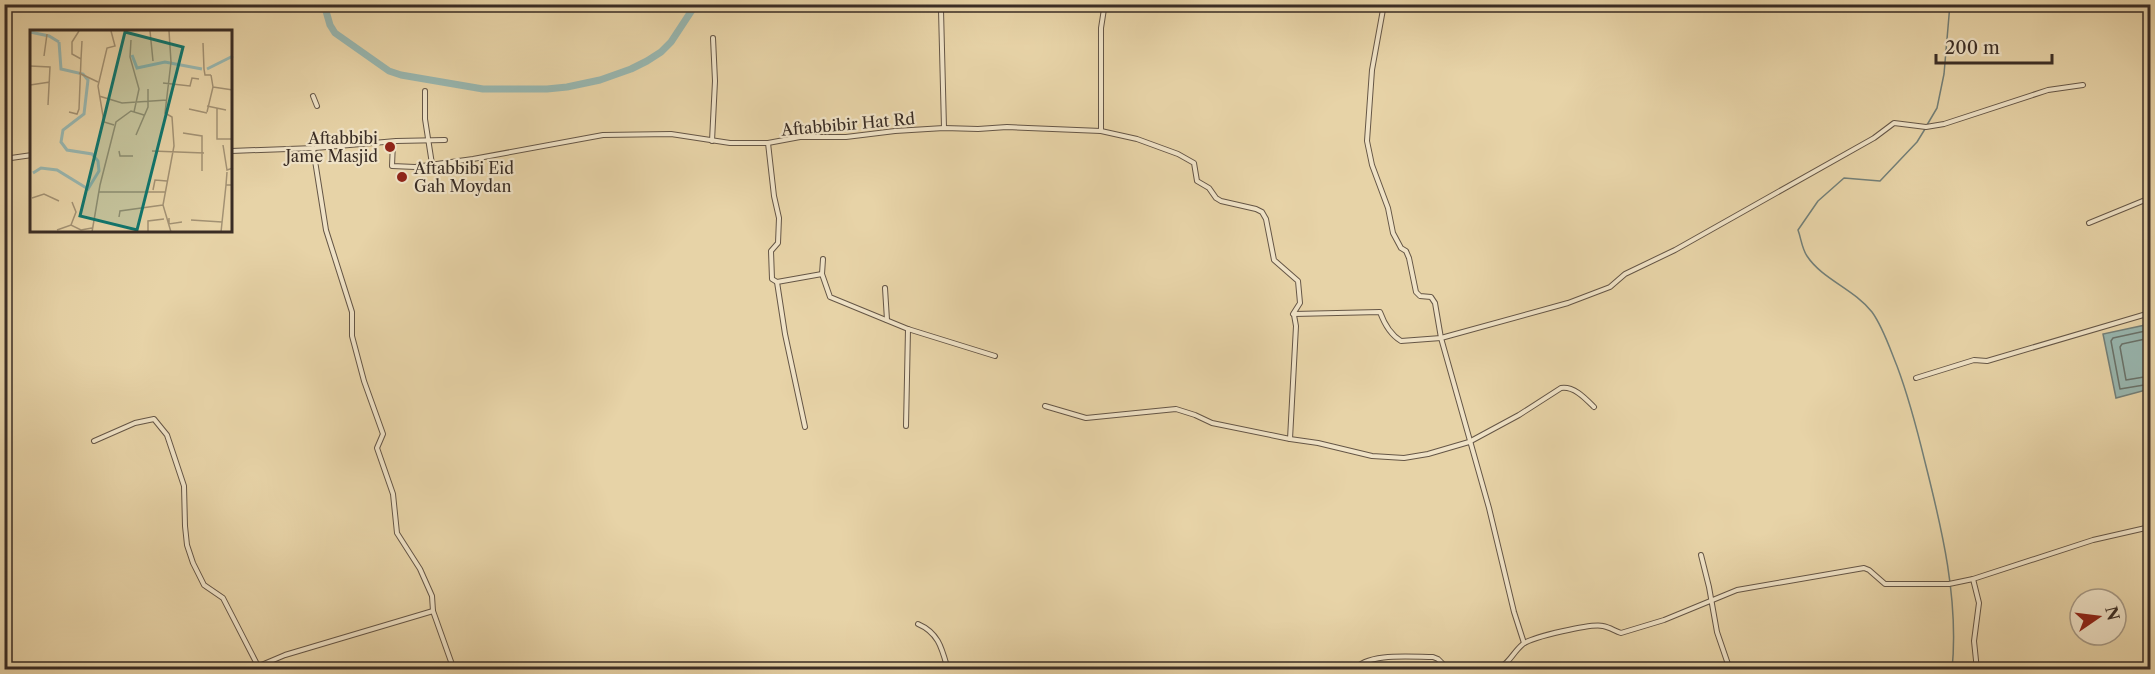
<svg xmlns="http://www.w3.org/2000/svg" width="2155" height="674" font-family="'Libre Caslon Text',serif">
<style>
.water{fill:#98b6af;stroke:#727f78;stroke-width:1.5}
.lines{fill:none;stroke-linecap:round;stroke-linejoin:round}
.shore{stroke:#69726a;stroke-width:1.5}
.stream{stroke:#727f78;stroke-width:1.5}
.river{stroke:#98b6af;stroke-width:7}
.minor-casing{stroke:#655646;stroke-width:6}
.minor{stroke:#efe2c6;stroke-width:4}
.poi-dot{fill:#8f2418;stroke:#efe2c6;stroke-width:2}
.labels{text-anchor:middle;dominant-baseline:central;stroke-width:4.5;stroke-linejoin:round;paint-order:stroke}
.street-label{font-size:16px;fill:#3a2d25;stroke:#efe2c6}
.poi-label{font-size:16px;fill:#3a2d25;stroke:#efe2c6;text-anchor:end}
.inset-river{fill:none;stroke:#98b6af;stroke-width:3}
.inset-road{fill:none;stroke:#a29173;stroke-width:1.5}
.view{fill:#0f766e;fill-opacity:0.15;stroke:#0f766e;stroke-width:3}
.inset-edge{fill:none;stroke:#3a2d25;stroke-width:3}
</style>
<rect width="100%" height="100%" fill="#e7d3a7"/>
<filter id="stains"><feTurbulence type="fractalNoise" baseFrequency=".00333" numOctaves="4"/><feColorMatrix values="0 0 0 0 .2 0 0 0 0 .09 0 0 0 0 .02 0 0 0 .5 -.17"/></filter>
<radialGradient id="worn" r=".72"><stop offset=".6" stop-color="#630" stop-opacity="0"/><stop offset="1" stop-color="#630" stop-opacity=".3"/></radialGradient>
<path class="water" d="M2150,324V389L2116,398L2103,334Z"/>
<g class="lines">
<g class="shore">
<path d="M2150,330L2113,338L2111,341L2120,389L2150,384"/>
<path d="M2150,338L2122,344L2120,347L2126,380L2150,376"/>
</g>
<g class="stream">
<path d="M1927,125L1937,108L1944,74L1950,4"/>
<path d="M1925,129L1917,142L1880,181L1844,178L1818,201L1798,230C1801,238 1802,249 1807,256C1822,279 1854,289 1872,312C1883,327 1890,349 1897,366C1909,398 1917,429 1925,462C1942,529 1959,600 1952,670"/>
</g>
<path class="river" d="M324,4L330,25L335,33L389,71L401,75L483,89H547L567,87L600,80L631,69L647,61L661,52L671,42L696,4"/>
<g class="minor-casing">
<g id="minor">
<path d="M1384,4L1372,70L1367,141L1372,165L1388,208L1393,233L1401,248L1406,251L1409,258L1416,292L1420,296L1431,297L1435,303L1441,338L1489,508L1514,612L1524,643"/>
<path d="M941,10L944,128"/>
<path d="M425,91V119L432,164"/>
<path d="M313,96L317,106"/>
<path d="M1101,131V28L1104,9L1160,7L1166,4"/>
<path d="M712,141L715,81L713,38"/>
<path d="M393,142L392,166L415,167L473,159L603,135L671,134L730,143H768L800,137H846L895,131L944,128L978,129L1007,127L1101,131L1137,139L1178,154L1194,163L1197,181L1209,188L1216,198L1221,201L1256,209L1262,212L1266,219L1274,260L1298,281L1300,303L1293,314"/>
<path d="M768,143L774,196L779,218L778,243L771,251L772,279L777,282"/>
<path d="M313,148L326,230L352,312V336L364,381L383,434L377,448L393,494L397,533L420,569L432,596L433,611L454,670"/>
<path d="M231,151L315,148L396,141L445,140"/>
<path d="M4,159L32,155"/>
<path d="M2089,223L2150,198"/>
<path d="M823,259L822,274L830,297L908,329L995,356"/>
<path d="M885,288L887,320"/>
<path d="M1294,314L1380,312C1384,323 1391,335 1401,341L1441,338L1568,303L1610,287L1625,274L1675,250L1874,138L1894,123L1926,127L1944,124L2048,90L2083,85"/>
<path d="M1916,378L1974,360L1987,361L2150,313"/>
<path d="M1045,406L1086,418L1176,409L1195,415L1212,423L1290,439L1318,443L1372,456L1404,458L1428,454L1469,442L1519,415L1561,388C1574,386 1585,398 1594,407"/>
<path d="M906,426L908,329"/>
<path d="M805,427L785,334L777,282L822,274"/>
<path d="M1290,439L1296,326L1294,315"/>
<path d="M94,441L135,423L154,419L167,435L184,486L185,526L187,545L193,563L204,585L223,598L260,670"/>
<path d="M1701,555L1709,587L1717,632L1730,670"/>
<path d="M1973,579L1979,603L1974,641L1977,670"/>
<path d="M918,624C939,633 942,649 948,670"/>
<path d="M4,645H6"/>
<path d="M259,666L285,655L433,611"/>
<path d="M1354,670C1367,652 1413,657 1433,657L1438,659L1449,670"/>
<path d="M1491,670C1510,666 1510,655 1523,644C1532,637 1592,623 1603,626C1609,627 1615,631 1621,633L1664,620L1737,590L1864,568L1869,570L1885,584H1949L1973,579L2093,540L2150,527"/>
</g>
</g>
<use href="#minor" class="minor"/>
</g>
<g class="poi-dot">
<circle cx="390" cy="147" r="6"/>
<circle cx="402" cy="177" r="6"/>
</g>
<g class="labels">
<g class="street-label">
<text transform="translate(848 124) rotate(-5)">Aftabbibir Hat Rd</text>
</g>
<g class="poi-label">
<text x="378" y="138">Aftabbibi<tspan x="378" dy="18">Jame Masjid</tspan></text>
<text x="414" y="168" text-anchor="start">Aftabbibi Eid<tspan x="414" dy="18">Gah Moydan</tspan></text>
</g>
</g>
<g transform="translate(30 30)">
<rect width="202" height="202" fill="#e7d3a7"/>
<path class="inset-river" d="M0,2L19,6L29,12M102,25L107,38L135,32L172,39M177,39L203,26M3,143L11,138L27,140L58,159L69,141L68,131L62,124L37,120L31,112L33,100L54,84L58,50L53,44L31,39L29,12"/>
<path class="inset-road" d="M49,1L42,12V24L51,29L52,11M81,1L85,16L77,18L68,56L74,92L84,95M120,1L123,31M139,1L141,32L135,83L142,87L144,116L133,175L141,202M101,10L100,27L109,59L104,82M173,13L174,39L175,45H181M14,26L17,4M0,36L20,37L18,75M49,43L68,52M133,53L160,56L162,48L169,49M0,55L20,52M183,57L203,60M69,66L92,73L137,70M177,76L196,80M187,78V109H203M159,79L177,83M39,82L47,84L49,79L51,29M177,82L183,57L181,45M153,103L172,106V141M106,105L118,77V59M193,115L197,140L203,138M89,121L90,126H103M122,121L174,123M197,142L196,155H203M70,155L86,92L101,81L114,85M123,160L125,150L137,151M69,162H136M2,168L14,164L29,171M89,187L90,181L133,175M139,188V194L152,192M161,190L192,192M41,195L46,182L42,172M27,200L41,195L51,200L62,198M62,202L70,155M118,202V191L134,189M191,202L196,155"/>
<path class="view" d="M95,2L153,17L107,200L50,186Z"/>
<rect width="202" height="202" class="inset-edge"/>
</g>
<rect width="2155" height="674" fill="none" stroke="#e7d3a7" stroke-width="24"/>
<rect x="6" y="6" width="2143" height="662" fill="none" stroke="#3a2d25" stroke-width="3"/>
<rect x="12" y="12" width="2131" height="650" fill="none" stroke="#3a2d25" stroke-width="1.5"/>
<g transform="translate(2098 617) rotate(76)"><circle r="28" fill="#efe2c6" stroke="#a79a86" stroke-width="1.5"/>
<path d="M0-4.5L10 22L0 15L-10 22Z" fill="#8f2418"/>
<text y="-9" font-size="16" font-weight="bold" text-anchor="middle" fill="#3a2d25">N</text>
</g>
<path d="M1936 54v9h116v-9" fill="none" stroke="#3a2d25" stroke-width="3"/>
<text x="1945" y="54" font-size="18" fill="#3a2d25" stroke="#efe2c6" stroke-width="4.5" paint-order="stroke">200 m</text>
<rect width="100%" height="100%" filter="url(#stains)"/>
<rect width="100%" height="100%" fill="url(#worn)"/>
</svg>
